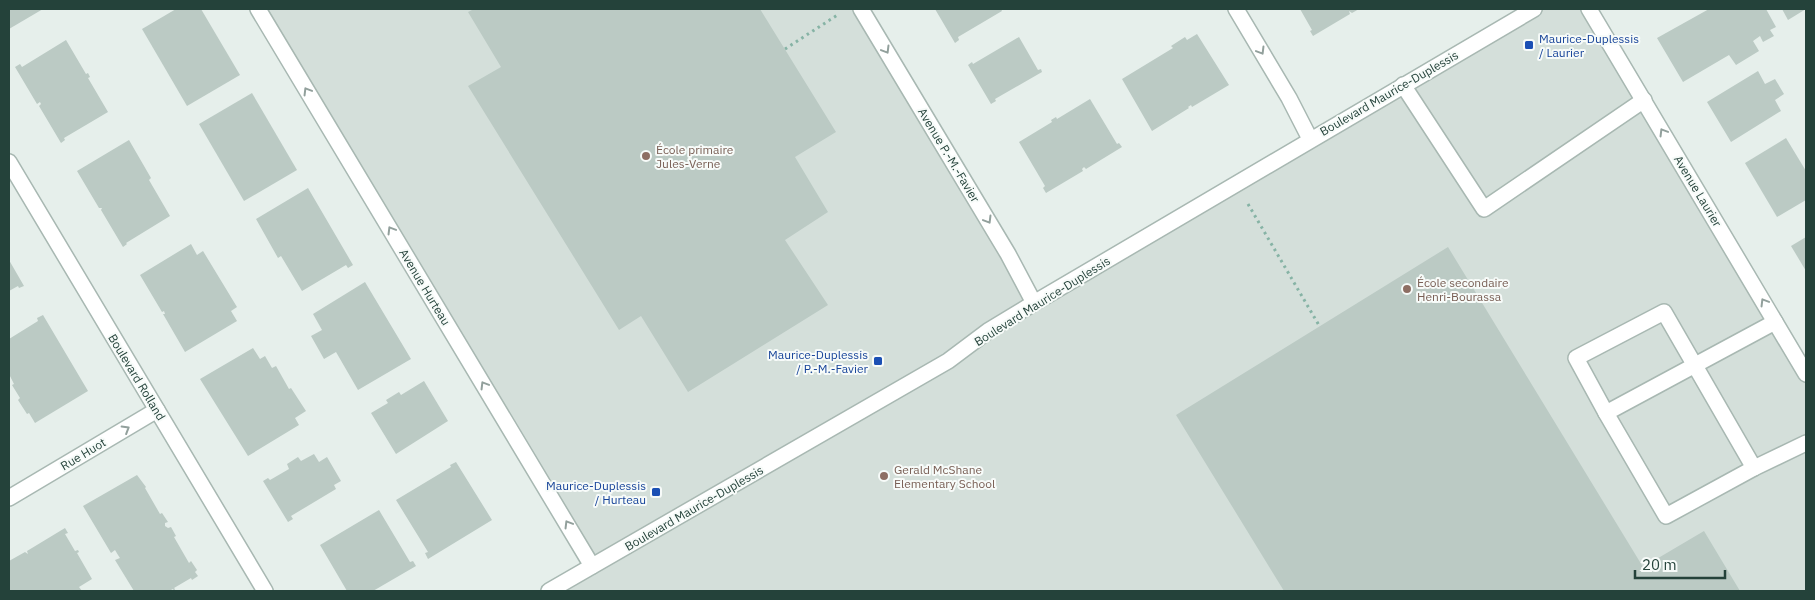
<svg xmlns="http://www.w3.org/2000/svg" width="1815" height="600" font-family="'IBM Plex Sans',sans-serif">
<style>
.built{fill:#d4dfda}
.building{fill:#bbcac4}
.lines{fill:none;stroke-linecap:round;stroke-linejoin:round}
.minor-casing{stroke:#a8b8b2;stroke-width:18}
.path{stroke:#86b3a5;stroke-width:3;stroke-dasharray:2.5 4;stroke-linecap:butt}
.minor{stroke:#fff;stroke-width:15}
.oneway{stroke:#92a09c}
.transit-dot{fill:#1a4fb4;stroke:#f7fbf9;stroke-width:2}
.education-dot{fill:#8d6e63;stroke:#f7fbf9;stroke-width:2}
.labels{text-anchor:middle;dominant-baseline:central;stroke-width:4;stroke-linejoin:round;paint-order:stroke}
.transit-label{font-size:12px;fill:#164399;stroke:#f7fbf9;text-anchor:end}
.street-label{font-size:12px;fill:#24423a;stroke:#f7fbf9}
.education-label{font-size:12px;fill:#785e54;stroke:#f7fbf9;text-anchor:start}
</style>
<rect width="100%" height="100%" fill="#e6efeb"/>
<path class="built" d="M258,9H859L1034,303L1534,9H1589L1806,374V591H551L592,566Z"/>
<g class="building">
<path d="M9,9H43L9,29Z"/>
<path d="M176,9H201L240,75L187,106L142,29Z"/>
<path d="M474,9H760L836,132L795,157L828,212L785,240L828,305L688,392L641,316L619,330L468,86L501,67L468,12Z"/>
<path d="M935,9H1001L1002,11L958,37L959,40L955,43Z"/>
<path d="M1300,9H1359L1352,13L1349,11L1350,14L1313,36L1310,31L1312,30Z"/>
<path d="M1709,9H1766L1776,27L1770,30L1774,36L1763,42L1760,36L1753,41L1759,51L1736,65L1729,55L1683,82L1657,38Z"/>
<path d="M1782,9H1806L1788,20Z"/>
<path d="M1197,34L1229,85L1192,107L1191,105L1188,107L1189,108L1152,131L1122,79L1173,48L1171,46L1185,37L1187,40Z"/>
<path d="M1019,37L1038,70L1041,69L1042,72L995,99L996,101L991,104L968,65L972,62L973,64Z"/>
<path d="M66,40L86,74L88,73L90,77L88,78L108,112L64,138L65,140L61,143L39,106L41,104L40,102L37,104L15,67L20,64L22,67Z"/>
<path d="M1758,71L1765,84L1775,79L1784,94L1775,100L1781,111L1731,142L1707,102Z"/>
<path d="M252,93L297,170L244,201L199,124Z"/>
<path d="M1090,99L1117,144L1119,143L1122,147L1086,169L1084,167L1082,169L1083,171L1046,193L1043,188L1045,186L1019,142L1052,122L1051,120L1056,117L1057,119Z"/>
<path d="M1786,138L1806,171V200L1777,217L1745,163Z"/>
<path d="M129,140L151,178L149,180L170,216L126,243L127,244L123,247L101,210L102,208H99L77,171Z"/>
<path d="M308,188L353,265L348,268L346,265L302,291L281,256L278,258L256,219Z"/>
<path d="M1806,237V271L1791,246Z"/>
<path d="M191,244L197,255L203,251L237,307L231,311L237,321L185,352L163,314H165L164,311L162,312L140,275Z"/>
<path d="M1448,247L1643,567L1704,531L1740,591H1284L1176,415Z"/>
<path d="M9,260L24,286L19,288L18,286L9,291Z"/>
<path d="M365,282L411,359L358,390L336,352L324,359L311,336L322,330L313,314Z"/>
<path d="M43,315L88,391L35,423L29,413L27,414L18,400L20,398L12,385L14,384L9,374V339L38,321L37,318Z"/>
<path d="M253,348L260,359L265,356L272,368L276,366L289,389L291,388L306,411L295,418L299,425L248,456L200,379Z"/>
<path d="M424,381L448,421L396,454L371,413L388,403L386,400L399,392L401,395Z"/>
<path d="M314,454L319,462L327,457L341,481L334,485L336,489L291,516L293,519L288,522L263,481L268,478L270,480L289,469L287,464L298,457L301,461Z"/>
<path d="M456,462L492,520L428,559L425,553L428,552L396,500L451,467L450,465Z"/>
<path d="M137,475L146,487L145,488L160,514L162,513L168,522L165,523V526L168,528L171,527L176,536L174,537L189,563L191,561L197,570L195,572L198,576L192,580L191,578L174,588L175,589L174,591L173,589L169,591H134L115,560L120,558L118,555L115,550L111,553L83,506Z"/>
<path d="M379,510L410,562L413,561L416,566L373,591H347L320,545Z"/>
<path d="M65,528L68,533L65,534L75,551L78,550L79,552L77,553L92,579L79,587L82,591H9V561L25,552L28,554L27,551Z"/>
</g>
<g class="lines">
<g class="minor-casing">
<g id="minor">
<path d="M258,9L592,566"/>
<path d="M861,9L1008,254L1034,303"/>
<path d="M1236,9L1289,98L1310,139"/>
<path d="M1589,9L1806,374"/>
<path d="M1403,85L1484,209L1644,100"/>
<path d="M9,162L265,591"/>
<path d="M1775,322L1606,413L1666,516L1754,468L1806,443"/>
<path d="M1606,413L1576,358L1664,312L1754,468"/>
<path d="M9,498L157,410"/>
<path d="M549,591L948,361L988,331L1034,303L1534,9"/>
</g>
</g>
<g class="path">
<path d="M785,49L839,14"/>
<path d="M1248,204L1320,327"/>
</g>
<use href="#minor" class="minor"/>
</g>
<defs><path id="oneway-chevron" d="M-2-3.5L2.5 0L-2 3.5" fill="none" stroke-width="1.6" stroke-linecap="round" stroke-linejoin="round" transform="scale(1.25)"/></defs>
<g class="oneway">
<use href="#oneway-chevron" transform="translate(886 50) rotate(59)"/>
<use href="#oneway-chevron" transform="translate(1261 51) rotate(59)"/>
<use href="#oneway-chevron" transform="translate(307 91) rotate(-121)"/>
<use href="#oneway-chevron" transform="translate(1663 132) rotate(-121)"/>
<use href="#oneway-chevron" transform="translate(988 220) rotate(59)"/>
<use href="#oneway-chevron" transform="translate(391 230) rotate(-121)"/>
<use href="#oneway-chevron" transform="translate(1764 302) rotate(-121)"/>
<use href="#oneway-chevron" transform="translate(484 385) rotate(-121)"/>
<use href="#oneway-chevron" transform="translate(126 429) rotate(-31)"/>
<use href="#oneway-chevron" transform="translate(568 524) rotate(-121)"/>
</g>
<g class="transit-dot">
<rect x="1524" y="40" width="10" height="10" rx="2.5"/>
<rect x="873" y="356" width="10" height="10" rx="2.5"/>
<rect x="651" y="487" width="10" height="10" rx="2.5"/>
</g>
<g class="education-dot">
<circle cx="646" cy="156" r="5"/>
<circle cx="1407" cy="289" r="5"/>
<circle cx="884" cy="476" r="5"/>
</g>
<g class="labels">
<g class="transit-label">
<text x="1539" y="38" text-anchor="start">Maurice-Duplessis<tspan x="1539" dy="14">/ Laurier</tspan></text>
<text x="868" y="354">Maurice-Duplessis<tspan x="868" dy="14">/ P.-M.-Favier</tspan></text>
<text x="646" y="485">Maurice-Duplessis<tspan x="646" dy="14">/ Hurteau</tspan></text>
</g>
<g class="street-label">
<text transform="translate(1389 93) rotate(-30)">Boulevard Maurice-Duplessis</text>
<text transform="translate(949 155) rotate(59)">Avenue P.-M.-Favier</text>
<text transform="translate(1698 191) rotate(59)">Avenue Laurier</text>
<text transform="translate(425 287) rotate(59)">Avenue Hurteau</text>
<text transform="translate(1042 301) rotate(-32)">Boulevard Maurice-Duplessis</text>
<text transform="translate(137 377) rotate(59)">Boulevard Rolland</text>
<text transform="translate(83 454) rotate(-31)">Rue Huot</text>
<text transform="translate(694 508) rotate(-30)">Boulevard Maurice-Duplessis</text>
</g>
<g class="education-label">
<text x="656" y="149">École primaire<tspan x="656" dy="14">Jules-Verne</tspan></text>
<text x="1417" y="282">École secondaire<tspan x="1417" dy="14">Henri-Bourassa</tspan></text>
<text x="894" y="469">Gerald McShane<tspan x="894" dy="14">Elementary School</tspan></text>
</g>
</g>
<rect width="1815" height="600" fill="none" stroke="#24423a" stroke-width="20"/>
<path d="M1635 570v8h90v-8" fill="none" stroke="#24423a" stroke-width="2.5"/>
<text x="1642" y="570" font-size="15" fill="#24423a" stroke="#f7fbf9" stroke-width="4" paint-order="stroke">20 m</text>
</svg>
